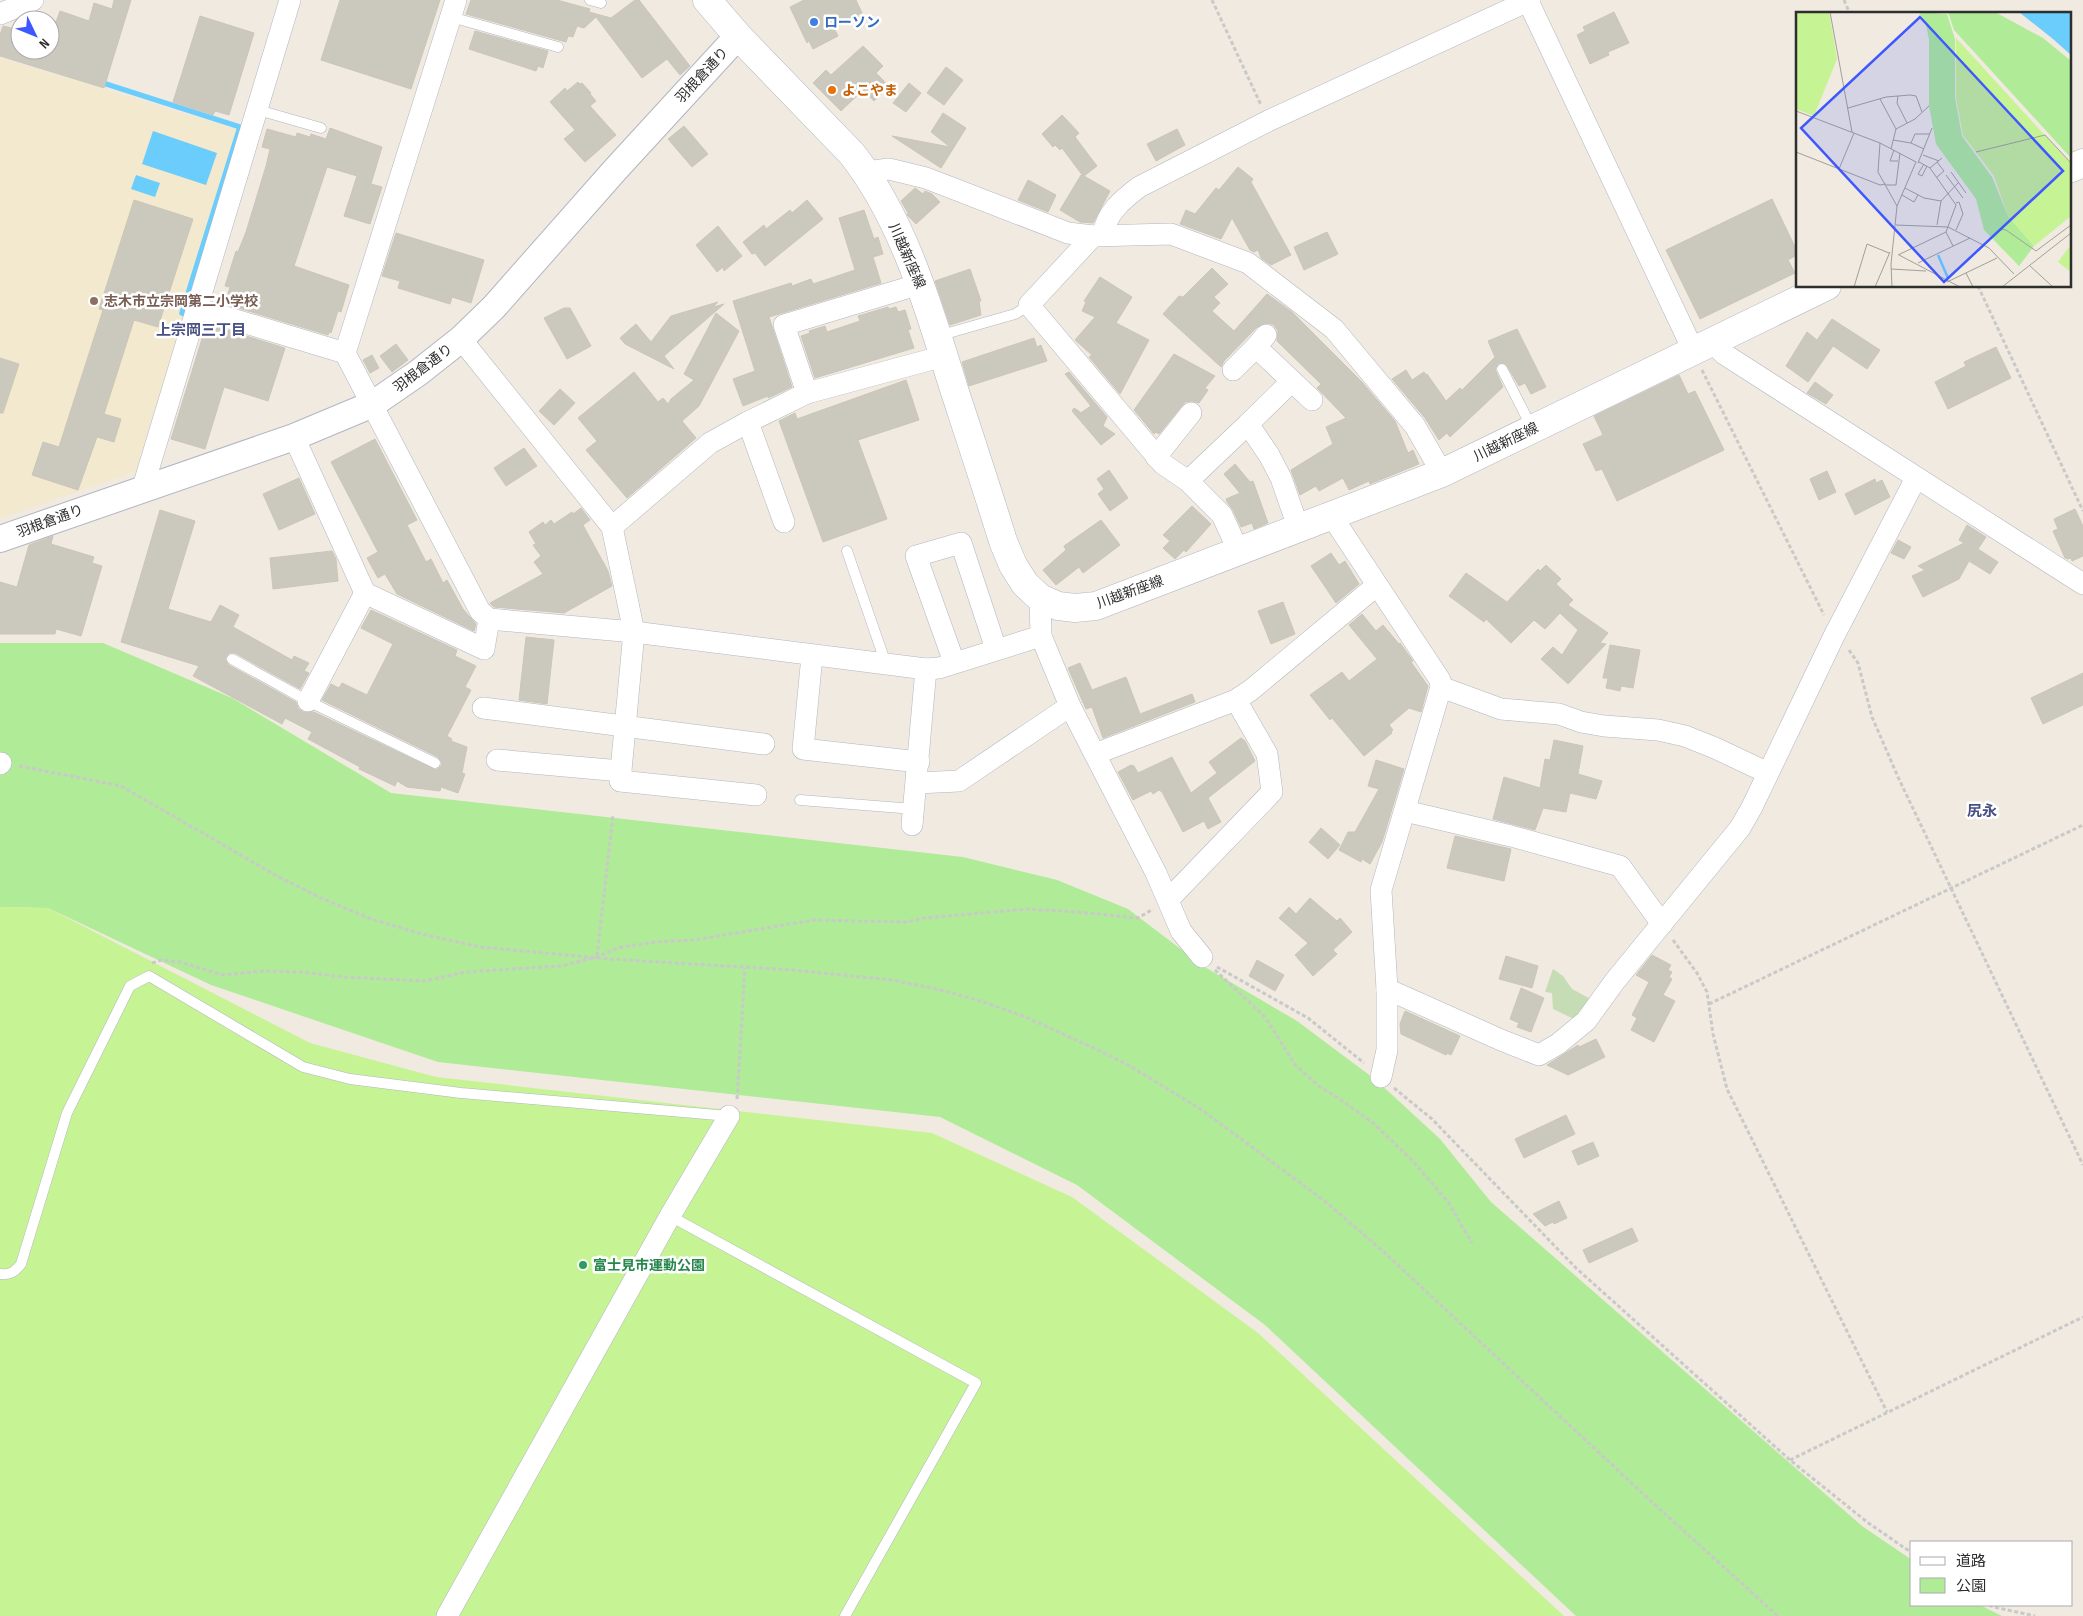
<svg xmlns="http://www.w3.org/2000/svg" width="2083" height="1616" font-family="'Sofia Sans Condensed','Noto Sans JP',sans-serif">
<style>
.education{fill:#f3e9ce}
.green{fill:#b0eb98}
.cemetery{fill:#c6dcb5}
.pitch{fill:#c6f393}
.water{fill:#6acdfb}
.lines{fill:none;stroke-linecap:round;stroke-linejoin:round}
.stream{stroke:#6acdfb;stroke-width:5.5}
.building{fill:#cbc8be;stroke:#ccc6b8}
.service-casing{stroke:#b3b5c2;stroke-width:11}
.minor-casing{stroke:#b3b5c2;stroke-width:22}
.tertiary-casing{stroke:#b3b5c2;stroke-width:28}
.secondary-casing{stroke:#b3b5c2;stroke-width:29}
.path{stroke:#c9c9c9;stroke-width:3;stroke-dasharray:4 2.5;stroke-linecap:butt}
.service{stroke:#fff;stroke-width:10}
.minor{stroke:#fff;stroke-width:21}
.tertiary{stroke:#fff;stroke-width:26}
.secondary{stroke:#fff;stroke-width:28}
.shop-dot{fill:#3f7fe0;stroke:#fff;stroke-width:2}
.food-dot{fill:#e8710a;stroke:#fff;stroke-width:2}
.education-dot{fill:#8d6e63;stroke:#fff;stroke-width:2}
.leisure-dot{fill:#2e9e5b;stroke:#fff;stroke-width:2}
.labels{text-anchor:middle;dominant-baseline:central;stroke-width:5;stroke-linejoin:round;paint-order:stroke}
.shop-label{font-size:14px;font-weight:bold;fill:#366cbe;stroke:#fff;text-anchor:start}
.street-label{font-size:14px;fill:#2e2e2e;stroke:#fff}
.food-label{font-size:14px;font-weight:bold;fill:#c56008;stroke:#fff;text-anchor:start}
.education-label{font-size:14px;font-weight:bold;fill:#785e54;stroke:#fff;text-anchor:start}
.leisure-label{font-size:14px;font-weight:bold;fill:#27864d;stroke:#fff;text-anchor:start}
.neighbourhood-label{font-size:15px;font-weight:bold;fill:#485084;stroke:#fff}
.inset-river{fill:none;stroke:#6acdfb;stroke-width:2.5}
.inset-road{fill:none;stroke:#a29f99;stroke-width:1}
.view{fill:#3e58ff;fill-opacity:0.15;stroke:#3e58ff;stroke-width:2.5}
.inset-edge{fill:none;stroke:#2e2e2e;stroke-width:2.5}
</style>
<rect width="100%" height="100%" fill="#f0eae0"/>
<path class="education" d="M0,58L242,131L135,472L0,518Z"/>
<path class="green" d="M0,643H103L232,698L391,793L963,857L1057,880L1128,909L1203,966L1297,1021L1376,1080L1440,1139L1491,1202L1862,1526L1912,1560V1605H1980L2002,1616H1576L1265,1325L1077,1185L940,1117L438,1062L211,985L48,908L0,907Z"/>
<path class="cemetery" d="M1553,969L1563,976L1572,989L1596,1002L1578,1021L1553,1009L1552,993L1545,992Z"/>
<path class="pitch" d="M0,907L48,908L310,1043L436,1077L932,1133L1072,1197L1258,1333L1564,1616H0Z"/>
<g class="water">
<path d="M153,131L217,153L206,185L142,164Z"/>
<path d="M136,175L160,183L155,197L131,189Z"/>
</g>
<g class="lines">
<path class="stream" d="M100,82L240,127L182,313L190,315"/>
</g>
<g class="building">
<path d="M114,0H131L104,88L0,56V35L3,26L20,30V50H50V20L56,22L60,11L89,21L94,3L112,9Z"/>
<path d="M340,0H440L411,89L321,60Z"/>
<path d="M471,0H557L590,9L589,12L611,18L635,0H639L690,66L680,75L667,59L642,78L596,17L584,28L577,26L573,37L568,36L566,42L466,14Z"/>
<path d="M804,0H856L862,13L858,15V17L834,28L838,36L813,49L809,41L807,43L790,7Z"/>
<path d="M1614,12L1629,43L1608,52L1609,55L1590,64L1577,35L1585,31L1583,27Z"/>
<path d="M200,16L254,33L229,115L215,111L213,115L173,102Z"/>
<path d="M475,31L548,51L543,68L538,66L536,71L469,49Z"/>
<path d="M863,46L883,66L876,73L889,86L874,101L863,90L841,111L813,83L826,70L831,75Z"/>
<path d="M946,67L963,80L944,105L927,93Z"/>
<path d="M578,82L580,84L582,83L591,93L590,94L596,101L590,106L616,135L585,162L564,139L575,130L550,102L565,88L567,91Z"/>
<path d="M909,83L921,93L906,112L893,103Z"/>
<path d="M943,113L966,128L941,168L892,136L950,147L931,132Z"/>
<path d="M1062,115L1079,133L1075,137L1097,166L1084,176L1110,191L1093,223L1080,222L1060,210L1081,175L1083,176L1062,148L1060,150L1055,145L1053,147L1042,134Z"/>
<path d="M684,126L708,154L692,167L668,139Z"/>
<path d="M330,128L382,147L371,184L382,187L370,224L344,216L357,176L327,167L294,266L349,285L341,312L338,311L331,333L329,332L328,335L225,304L230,287L225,286L236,251L238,252L246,232L266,166L270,149L262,147L267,129L296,137L297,133L310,137L311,134L326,139Z"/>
<path d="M1177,129L1185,145L1156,161L1147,144Z"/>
<path d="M1238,167L1253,179L1251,182L1291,255L1271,265L1261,258L1258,250L1254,252L1250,250L1232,218L1221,239L1180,224L1186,210L1195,214L1216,188L1219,190Z"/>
<path d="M1028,180L1056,195L1048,212L1018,200Z"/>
<path d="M915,188L923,194L925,191L932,194L940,202L916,224L907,215L908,213L901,201Z"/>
<path d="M1772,199L1797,251V255L1788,260L1795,273L1700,319L1666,250Z"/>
<path d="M134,200L193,219L158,327L134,320L104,414L121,419L114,442L97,437L78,490L32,475L43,442L59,447L103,310L99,309Z"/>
<path d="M807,200L823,219L765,266L755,253L752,254L743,242L764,225L766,229L790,210L792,213Z"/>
<path d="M864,210L874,239L878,237L883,254L873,257L881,283L769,317L792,387L768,398V396L743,406L733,379L755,371L733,301L791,283L792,286L811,279L813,284L855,270L839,218Z"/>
<path d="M718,226L742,256L724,271L723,267L717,272L696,245Z"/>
<path d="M1327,232L1338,254L1304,270L1294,247Z"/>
<path d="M396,233L484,260L471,303L452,297L450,304L398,288L400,281L382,276Z"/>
<path d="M1212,268L1228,284L1214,297L1220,303L1212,311L1234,331L1267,294L1292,312L1361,381L1395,421L1408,453L1413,450L1419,464L1370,484L1369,481L1349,490L1343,478L1319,491L1316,486L1300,495L1291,470L1333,444L1326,427L1346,418L1317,388L1321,384L1277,341L1278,331L1274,325L1268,323L1257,327L1224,361L1221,367L1163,314L1179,296L1183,297Z"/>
<path d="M970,269L981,301H979L981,315L950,325L935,281Z"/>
<path d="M1100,277L1132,297L1116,323L1149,340L1120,394L1089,357L1092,355L1075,340L1095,317L1082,311L1086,302L1084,301Z"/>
<path d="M718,302L713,307L724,304L664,356L674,369L625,344L620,338L636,324L651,342L671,316Z"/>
<path d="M888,307L889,309L896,307L898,312L905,310L911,329L908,330L914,348L815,378L801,336L810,333L809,331L825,326L827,332L860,321L858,316Z"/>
<path d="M564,308H570L591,346L567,359L544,318Z"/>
<path d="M716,313L739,331L699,406L682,421L696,438L627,498L586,450L597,441L578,418L634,372L658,402L663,398L668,404L671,399L694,380L684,374Z"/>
<path d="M1832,319L1880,350L1867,369L1833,346L1808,382L1786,366L1807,332L1817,340Z"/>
<path d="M206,326L216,330L217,327L285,348L268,401L224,387L205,449L171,439Z"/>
<path d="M1517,329L1546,387L1531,394L1525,383L1519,386L1506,364L1499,363L1495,369L1503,387L1450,437L1447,433L1439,440L1425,418L1392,379L1406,370L1412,380L1424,372L1426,375L1427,374L1446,401L1460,388L1462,390L1495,357L1488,341Z"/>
<path d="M1034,338L1037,347L1041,345L1047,361L969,386L962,362Z"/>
<path d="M396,344L408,360L392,372L380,356Z"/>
<path d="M1996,347L2011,378L1948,409L1935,382L1966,366L1964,362Z"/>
<path d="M1174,354L1215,376L1205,388L1208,390L1199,403L1192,401L1185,402L1159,434L1156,432L1154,434L1134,410Z"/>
<path d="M372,355L379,368L370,373L363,360Z"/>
<path d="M0,358L19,364L3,413H0Z"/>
<path d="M1069,372L1107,417L1103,426L1115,434L1101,445L1072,411L1074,408L1085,415L1082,412L1091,406L1065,374Z"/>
<path d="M1679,375L1688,394L1695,391L1724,450L1617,501L1602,469L1596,471L1583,444L1603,435L1594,416Z"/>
<path d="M906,380L919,420L858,440L887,519L823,542L779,421L795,413L797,419Z"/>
<path d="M1815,382L1833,395L1826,404L1807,393Z"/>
<path d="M560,389L575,403L554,425L539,411Z"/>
<path d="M375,439L417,520L407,525L426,562L431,559L443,583L447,580L463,609L476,624L474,631L397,594L385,574L378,578L367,558L378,552L331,462Z"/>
<path d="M524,448L537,466L506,486L494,468Z"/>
<path d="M1235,464L1250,482L1253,481L1268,523L1254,529L1252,523L1241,527L1233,510L1227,502L1226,499L1240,493L1224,474Z"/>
<path d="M1109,470L1128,498L1110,511L1098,494L1104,489L1097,479Z"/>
<path d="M1827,471L1836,492L1819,500L1810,479Z"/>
<path d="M299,478L315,514L279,530L263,494Z"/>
<path d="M1875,479L1876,483L1882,480L1890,497L1855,515L1845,494Z"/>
<path d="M1192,506L1211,524L1186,552L1184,550L1175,559L1163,548L1170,541L1163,535Z"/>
<path d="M581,508L590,520L583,525L608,571L612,586L564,613L494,607L490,603L543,574L534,562L541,556L533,545L536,544L529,532L543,522L545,525L551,520L554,524L572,512L573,514Z"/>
<path d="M2075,509L2083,526V556L2072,561L2071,558L2068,559L2065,558L2053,531L2058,529L2054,519Z"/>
<path d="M160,510L195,521L168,609L211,622L220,605L239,615L233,627L292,660L294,656L309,663L304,671L309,673L300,689L235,653H229L225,659L229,665L296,702L298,708L303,712H314L436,770L441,766L442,763L438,757L322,700L331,684L339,688L342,683L367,695L393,644L361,628L371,610L457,650L455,656L476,666L465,687L471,690L447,736L452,739L451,741L467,747L462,773L465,774L458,793L441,787L440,791L407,787L397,781L395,786L359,769L360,767L308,739L312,732L285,718L282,724L193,676L199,666L121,642Z"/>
<path d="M1101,520L1120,545L1083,573L1079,567L1056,585L1043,570L1066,550L1064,546Z"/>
<path d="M1967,525L1986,537L1978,549L1998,562L1990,574L1969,561L1959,579L1923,597L1912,576L1925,570L1918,566L1964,543L1959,540Z"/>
<path d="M53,536L51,544L94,557L92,563L102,566L81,636L56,629L55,634H0V582L17,587L29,545Z"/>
<path d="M1898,540L1911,547L1904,559L1891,553Z"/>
<path d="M332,551L336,559L338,581L273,589L270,558Z"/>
<path d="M1331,553L1339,565L1345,561L1359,584L1336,603L1311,566Z"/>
<path d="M1546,565L1561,579L1556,584L1573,600L1568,605L1608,633L1600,643L1606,644L1568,684L1541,659L1553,647L1562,655L1578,630L1560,613L1545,629L1534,620L1511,643L1486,619L1484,622L1449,596L1466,573L1507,602L1538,569L1540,571Z"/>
<path d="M1283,602L1295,634L1271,644L1258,611Z"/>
<path d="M1362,614L1376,631L1383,625L1399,644L1400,643L1413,661L1411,662L1428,686L1421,712L1409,708L1389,725L1393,730L1391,732L1392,733L1364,756L1332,718L1330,720L1310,695L1342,672L1349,681L1377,659L1349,625Z"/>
<path d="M526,637L554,640L547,704L519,700Z"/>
<path d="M1610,645L1640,650L1633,688L1621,686L1620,691L1606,688L1608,678H1603Z"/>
<path d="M1080,663L1092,690L1126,677L1140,714L1192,694L1195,702L1103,738L1092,707L1086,709L1068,668Z"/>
<path d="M2083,673V705L2043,724L2031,698Z"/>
<path d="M1241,738L1245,741L1255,761L1208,798L1221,822L1208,829L1204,821L1183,832L1162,792L1159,790L1153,794L1151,791L1133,800L1118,772L1131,765L1134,766L1138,773L1172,757L1191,793L1217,773L1209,762Z"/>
<path d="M1554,740L1583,746L1578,774L1602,781L1596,799L1570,793L1566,812L1543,808L1535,830L1493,819L1504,777L1540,788L1545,759L1550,760Z"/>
<path d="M1376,760L1404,769L1382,842L1370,864L1362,859L1361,862L1339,850L1348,832H1355L1379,789L1368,786Z"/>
<path d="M1321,828L1340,845L1328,859L1309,842Z"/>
<path d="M1455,836L1511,849L1504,881L1447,868Z"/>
<path d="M1310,898L1337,921L1340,918L1352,932L1333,950L1337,954L1313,976L1295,955L1308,943L1279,918L1289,907L1296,914Z"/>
<path d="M1652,955L1671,965L1668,970L1672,972L1669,977L1672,979L1663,995L1675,1001L1654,1042L1631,1030L1637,1018L1632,1015L1649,982L1636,975Z"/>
<path d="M1506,956L1538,966L1532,988L1499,979Z"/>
<path d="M1257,960L1284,975L1275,991L1249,976Z"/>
<path d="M1521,988L1544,998L1531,1032L1517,1027L1519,1023L1510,1019Z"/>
<path d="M1405,1011L1460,1036L1451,1055L1447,1053L1446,1055L1401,1034L1400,1024Z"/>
<path d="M1596,1039L1605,1057L1568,1075L1547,1065L1578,1045L1579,1047Z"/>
<path d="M1566,1115L1575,1134L1524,1158L1515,1139Z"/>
<path d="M1593,1142L1599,1156L1578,1165L1572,1151Z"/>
<path d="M1559,1201L1567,1218L1554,1224L1553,1222L1545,1226L1533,1214Z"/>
<path d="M1632,1228L1638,1241L1589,1263L1583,1250Z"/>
</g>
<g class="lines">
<g class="service-casing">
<g id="service">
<path d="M590,0L601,3"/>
<path d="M451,17L558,47"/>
<path d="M258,110L321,128"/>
<path d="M938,336L1015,314L1029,305"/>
<path d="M1502,369L1532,428"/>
<path d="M847,551L886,664"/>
<path d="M232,659L308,701L435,763"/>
<path d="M800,800L914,809"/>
<path d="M670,1216L976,1383L845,1616"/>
<path d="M0,1274C10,1275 15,1272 21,1264L67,1113L130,986L149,976L303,1067L350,1079L461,1093L729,1116"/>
</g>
</g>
<g class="minor-casing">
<g id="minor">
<path d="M456,0L345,353L480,611L489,619L634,632L926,669L939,668L1041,636"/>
<path d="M1528,1L1694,352"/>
<path d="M0,14L33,0"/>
<path d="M866,172L889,169L926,178L1068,233L1093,236L1171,234L1248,263L1334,329L1415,426L1442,473"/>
<path d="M1103,235C1106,213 1122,200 1139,187L1268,121L1530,0"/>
<path d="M1093,236L1029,305L1163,464L1188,481L1222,515L1238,550"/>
<path d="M196,308L345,353"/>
<path d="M1266,335L1256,347L1312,400"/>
<path d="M461,339L612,527L634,632L620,781L756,795"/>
<path d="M1713,343L1724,354L2083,584"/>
<path d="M1233,370L1256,347"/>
<path d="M807,393L784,325L920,284"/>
<path d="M748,422L784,522"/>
<path d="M1248,424L1292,381"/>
<path d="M294,437L365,593L484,649L489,619"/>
<path d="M1156,457L1191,413"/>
<path d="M1188,481L1248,424L1269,455L1281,478L1298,527"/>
<path d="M143,487L290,0"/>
<path d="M1331,515L1440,680L1441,687L1381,890L1387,989V1050L1381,1077"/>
<path d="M612,527L710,443L748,422L807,393L944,356"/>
<path d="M1040,598L1041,636L1070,706L1156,873L1181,931L1202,957"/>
<path d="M812,656L803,749L919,762"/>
<path d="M954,662L916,556L961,543L996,649"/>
<path d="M1441,687L1501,709L1559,714L1581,722L1604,726L1658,730L1685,736L1715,748L1768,773"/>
<path d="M308,701L365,593"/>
<path d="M483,708L764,744"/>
<path d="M1095,754L1236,700L1251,690L1376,586"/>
<path d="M497,760L621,771"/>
<path d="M0,764L1,763"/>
<path d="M917,783L959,781L1070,706"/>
<path d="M1405,811L1511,836L1620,866L1662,924"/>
<path d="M912,825L926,669"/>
<path d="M1168,900L1272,792L1267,754L1236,700"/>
<path d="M1387,989L1501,1040L1539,1055L1558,1044L1586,1021L1615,981L1740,828L1752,807L1834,636L1916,478"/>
<path d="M447,1616L670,1216L729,1116"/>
</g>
</g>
<g class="tertiary-casing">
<path id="tertiary" d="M0,539L294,437L373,404L418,373L461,339L494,307L615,170L738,36"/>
</g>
<g class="secondary-casing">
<g id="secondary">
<path d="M707,0L738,36L852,154C903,219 929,308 953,386C970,438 987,489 1003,541L1013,565L1025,584L1040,598L1058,606L1075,608L1096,606L1442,473L1827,286"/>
<path d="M2069,169L2083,163"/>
</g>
</g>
<g class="path">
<path d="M1212,0L1261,105"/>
<path d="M1844,0L1850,14"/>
<path d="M1978,286L2083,511"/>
<path d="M1702,370L1824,615"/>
<path d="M1849,650L1858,663L1872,717L1898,777L2083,1165"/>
<path d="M19,766L121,786L275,875L321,898L371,919L422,934L480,947L609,959L792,970L892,980L941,990L984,1002L1023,1016L1096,1049L1130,1066L1202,1110L1326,1202L1385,1253L1654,1504L1778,1616"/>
<path d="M1673,940L1697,973L1707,992L1713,1034L1727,1089L1887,1412"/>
<path d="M597,956L613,815"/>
<path d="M152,963L162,960L180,962L223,975L265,971L300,972L343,977L425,981L465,972L561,966L597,957L617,948L655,942L694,940L814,920L906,922L924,918L1028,909L1077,912L1138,918L1153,909"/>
<path d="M1217,967L1308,1018L1364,1063"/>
<path d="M1215,970L1265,1017L1296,1066L1320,1087L1340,1099L1373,1123L1412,1160L1448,1202L1472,1243"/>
<path d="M1709,1004L2083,825"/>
<path d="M1394,1088L1432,1119L1576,1268L1790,1460L1867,1522L1912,1553"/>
<path d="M737,1099L745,968"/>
<path d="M1790,1460L2083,1317"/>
<path d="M1989,1605L1994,1607L2035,1616"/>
</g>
<use href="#service" class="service"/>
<use href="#minor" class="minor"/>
<use href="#tertiary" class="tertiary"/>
<use href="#secondary" class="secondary"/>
</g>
<circle class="shop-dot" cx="814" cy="22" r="5"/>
<circle class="food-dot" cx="832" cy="90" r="5"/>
<circle class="education-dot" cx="94" cy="301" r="5"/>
<circle class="leisure-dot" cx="583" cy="1265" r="5"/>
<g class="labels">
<g class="shop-label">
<text x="824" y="22">ローソン</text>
</g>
<g class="street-label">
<text transform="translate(702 75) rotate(-47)">羽根倉通り</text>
<text transform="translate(907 256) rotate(66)">川越新座線</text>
<text transform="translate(423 368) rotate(-37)">羽根倉通り</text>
<text transform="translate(1506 442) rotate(-26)">川越新座線</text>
<text transform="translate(50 521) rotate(-20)">羽根倉通り</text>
<text transform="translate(1130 592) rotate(-20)">川越新座線</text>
</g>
<g class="food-label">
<text x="842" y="90">よこやま</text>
</g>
<g class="education-label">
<text x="104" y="301">志木市立宗岡第二小学校</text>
</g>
<g class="leisure-label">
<text x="593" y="1265">富士見市運動公園</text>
</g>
<g class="neighbourhood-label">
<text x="201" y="330">上宗岡三丁目</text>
<text x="1982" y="811">尻永</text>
</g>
</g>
<g transform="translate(1796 12)">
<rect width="275" height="275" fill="#f0eae0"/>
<path d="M123,0L151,2L159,27V86L166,124L196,165L212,204L238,234L223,254L188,218L180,187L140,132L133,94V28L130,12ZM152,0H199L247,26L275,49V146L158,18Z" fill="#b0eb98"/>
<path d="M0,0H33L41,47L18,104L0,97ZM160,26L275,152V204L238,234L212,204L198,164L167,123L160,86ZM273,235L275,237V260L262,250Z" fill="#c6f393"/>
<path d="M223,0H275V43L257,27Z" fill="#6acdfb"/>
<path class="inset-river" d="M142,243L152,266"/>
<path class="inset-road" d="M34,0L56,120M102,84L101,91L111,111M84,87L100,117L95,137M52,96L90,85L114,83L120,84L126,100M0,99L84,131L120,150L101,194L95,252L96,275M100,117L119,107L133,94M97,128L115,131L128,137M84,131L82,160L101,194M115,131L119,122H134M98,138L94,149H102M0,140L84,173L90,172M180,140L249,123L275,151M127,143L143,149M122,151L136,116M128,152L122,162L126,164L131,154M134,156L146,146M43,157L58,121M155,160L170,181M150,163L167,186M141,165L148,159L141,150M90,173H100L104,141M109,176L128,186L145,189M106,183L118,190L122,183M100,213L152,215L193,236L218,262M141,213L145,189L162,171M204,217L210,218L240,239L275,213M160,218L167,202L163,190L160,191M150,220L157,234M102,243L150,220L160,193L134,156L123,150M103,243L164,275M122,251L174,226M233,253L257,275M95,257L130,259M170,261L177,275M151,270L201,246M58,275L71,232L93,241M79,275L94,240M206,275L275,221"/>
<path class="view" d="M124,5L267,159L148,270L5,116Z"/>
<rect width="275" height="275" class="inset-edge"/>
</g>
<rect x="1910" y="1541" width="162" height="65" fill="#ffffff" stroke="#ababab"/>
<rect x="1920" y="1557" width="25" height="8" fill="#ffffff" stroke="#ababab"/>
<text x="1956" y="1566" font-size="15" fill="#2e2e2e">道路</text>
<rect x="1920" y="1578" width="25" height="15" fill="#b0eb98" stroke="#ababab"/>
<text x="1956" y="1591" font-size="15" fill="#2e2e2e">公園</text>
<g transform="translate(35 35) rotate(133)"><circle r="24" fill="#ffffff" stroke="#ababab"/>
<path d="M0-4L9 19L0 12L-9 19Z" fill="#3e58ff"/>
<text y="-8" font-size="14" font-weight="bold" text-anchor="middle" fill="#2e2e2e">N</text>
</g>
</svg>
